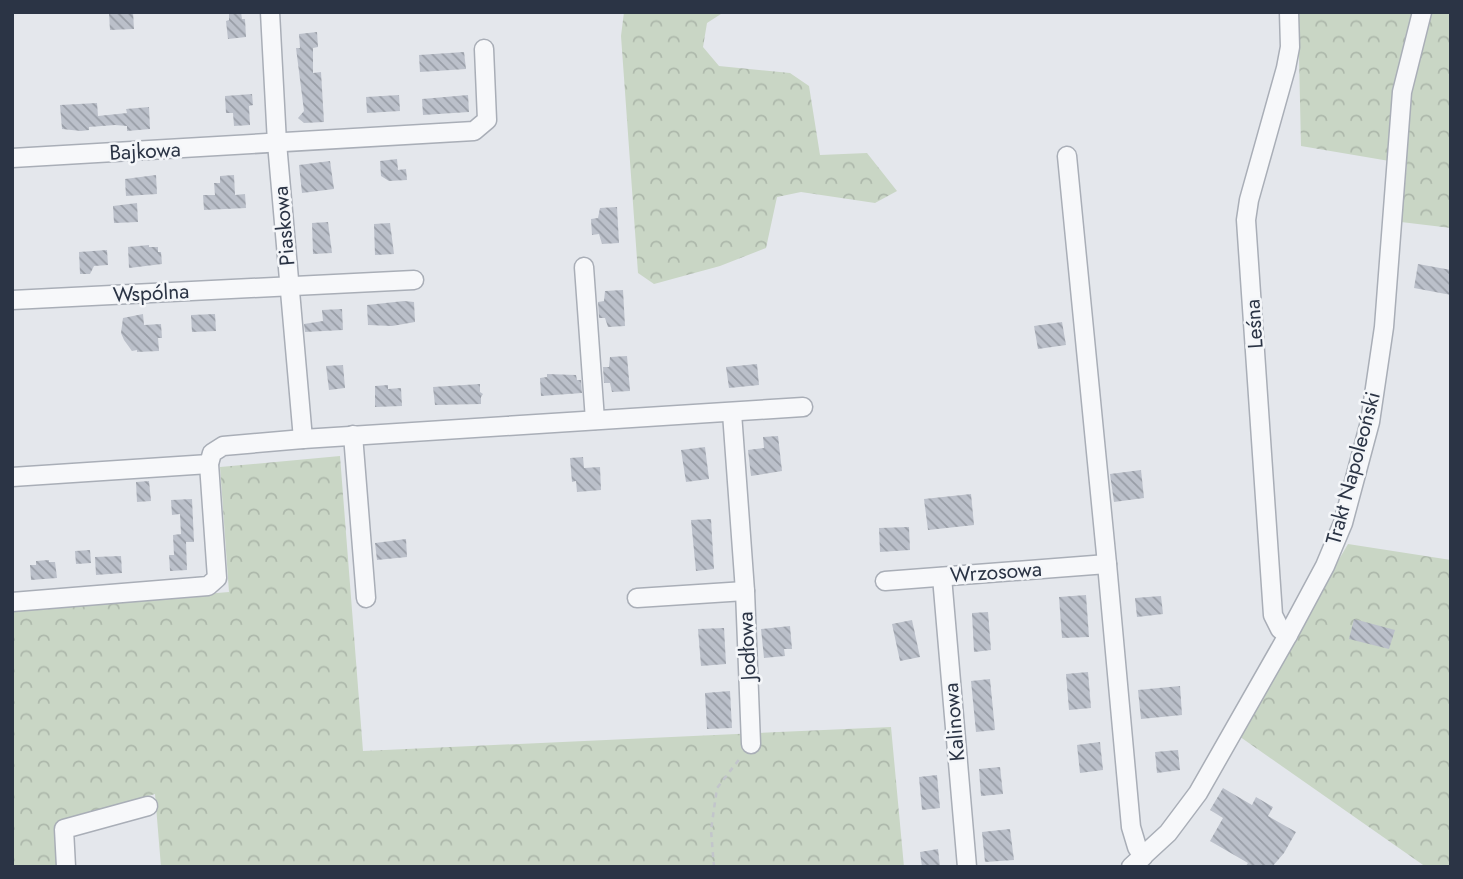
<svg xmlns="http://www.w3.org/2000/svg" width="1463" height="879" font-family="Jost,sans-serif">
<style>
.forest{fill:url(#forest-crowns)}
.building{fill:url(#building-back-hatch)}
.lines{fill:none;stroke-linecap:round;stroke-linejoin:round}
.minor-casing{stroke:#a9aeb7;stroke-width:21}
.path{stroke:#c2c5cb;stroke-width:2.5;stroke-dasharray:5 5;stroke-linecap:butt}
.minor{stroke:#f7f8fa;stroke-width:18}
.labels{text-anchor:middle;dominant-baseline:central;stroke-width:5;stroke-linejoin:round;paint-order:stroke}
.street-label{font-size:21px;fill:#2b3445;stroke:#f4f6f9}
</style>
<defs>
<pattern id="forest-crowns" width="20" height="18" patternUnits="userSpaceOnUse" patternTransform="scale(1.75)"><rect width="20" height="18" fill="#c9d6c5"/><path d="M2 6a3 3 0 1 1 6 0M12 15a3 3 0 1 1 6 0" fill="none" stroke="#adb8ab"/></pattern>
<pattern id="building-back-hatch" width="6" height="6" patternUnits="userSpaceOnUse" patternTransform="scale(1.75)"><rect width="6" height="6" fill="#bbc0ca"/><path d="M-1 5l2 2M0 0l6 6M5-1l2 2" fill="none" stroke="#989da6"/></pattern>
</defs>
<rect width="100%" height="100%" fill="#e4e7ec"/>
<g class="forest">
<path d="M624,12H724L707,23L703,47L719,66L790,73L809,86L820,155L867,153L897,191L875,203L801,192L777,197L766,248L720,266L654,284L638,273L621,36Z"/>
<path d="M1298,12H1451V228L1401,222L1407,164L1301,146Z"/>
<path d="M340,456L363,751L891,727L904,867H161L155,794L56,823L58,867H12V610L229,592L220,467Z"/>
<path d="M1348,544L1451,560V867H1426L1236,734Z"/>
</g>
<g class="building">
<path d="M133,12L134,29L110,30L109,13Z"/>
<path d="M229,12H241L242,19H245L246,37L228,39L226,21L229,20Z"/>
<path d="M317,32L318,47L313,48V73L321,72L324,122L304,123L298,118L304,111L296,48H300L299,34Z"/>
<path d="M464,52L466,69L420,72L419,55Z"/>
<path d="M252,94L253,105L249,106L250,125L234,126L233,113H226L225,96Z"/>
<path d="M399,95L400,111L367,113L366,97Z"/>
<path d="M468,95L469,112L423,115L422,99Z"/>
<path d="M97,103L98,116L127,113L126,109L149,107L150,129L127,131V126L115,125L89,127V130L81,131L62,129L60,105Z"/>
<path d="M397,159L398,170L406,169L407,180L389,181L381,176L380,161Z"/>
<path d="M330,161L334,189L302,193L299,165Z"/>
<path d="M156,175L157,194L126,196L125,179Z"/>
<path d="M234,175L235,195L245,194L246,208L204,210L203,195H215L214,183H220V176Z"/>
<path d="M137,203L138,222L114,223L113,206Z"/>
<path d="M617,207L619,243L602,244L599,234L592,235L591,219L598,218L600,208Z"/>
<path d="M328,222L332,253L313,254L312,223Z"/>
<path d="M390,223L394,254L375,255L374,224Z"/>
<path d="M149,245V247H158V252H161L162,264L129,268L128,247Z"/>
<path d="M107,250L108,265L94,266L90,274H80L79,252Z"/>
<path d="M1418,264L1451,270V295L1414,288Z"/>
<path d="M623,290L625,326L608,327L605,318H599L598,302L604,301L605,291Z"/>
<path d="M404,301L414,302L415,322L392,326L368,325L367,305Z"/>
<path d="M342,309L343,330L305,332L304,324L323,321L322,310Z"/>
<path d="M143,314L144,325L161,324L162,338H158L159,351L137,352V350L132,351L124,340L121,333L123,318Z"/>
<path d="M215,314L216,331L192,332L191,315Z"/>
<path d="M1062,322L1066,345L1038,349L1034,326Z"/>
<path d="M627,356L630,391L612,392L610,383H604L603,367H609L610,357Z"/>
<path d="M757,364L759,385L729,388L726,367Z"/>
<path d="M343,365L345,388L329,390L326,366Z"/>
<path d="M547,374L576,375L577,380H581L582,393L541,396L540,378L547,377Z"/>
<path d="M480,384V392L483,394L481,397V404L435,405L433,387Z"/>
<path d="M388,385V389L401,388L402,406L375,407V386Z"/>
<path d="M778,436L782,471L751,476L748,450L764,448L763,437Z"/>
<path d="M705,447L709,479L686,482L681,450Z"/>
<path d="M583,457L584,468L600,467L601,490L577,492L576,481L572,482L570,458Z"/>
<path d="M1141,470L1144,498L1114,502L1110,474Z"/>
<path d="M149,481L151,501L137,502L136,482Z"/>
<path d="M971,494L974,525L928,530L924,499Z"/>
<path d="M192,499L194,542H186L187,570L170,571L169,555H174L173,535L181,534L180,514L172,515L171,500Z"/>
<path d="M711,519L714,569L696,571L691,520Z"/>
<path d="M909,527L910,550L880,552L879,528Z"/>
<path d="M406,539L407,557L377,560L375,543Z"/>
<path d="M90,550L91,563L76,564L75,551Z"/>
<path d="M121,556L122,573L96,575L95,557Z"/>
<path d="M49,560V562H55L57,578L31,580L30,565H36V561Z"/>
<path d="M1086,595L1089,637L1062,638L1059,597Z"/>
<path d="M1161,596L1163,614L1137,617L1135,598Z"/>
<path d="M988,612L991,650L974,652L972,613Z"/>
<path d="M1354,619L1395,630L1389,649L1349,639Z"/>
<path d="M912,620L920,657L900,661L892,624Z"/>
<path d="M790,626L792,649H784L785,656L764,658L761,629Z"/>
<path d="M724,628L726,664L701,666L698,629Z"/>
<path d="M1088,672L1091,708L1069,710L1066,674Z"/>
<path d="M990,679L995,730L976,732L971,681Z"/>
<path d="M1180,686L1182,715L1141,719L1138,690Z"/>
<path d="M730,691L732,728L707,729L705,693Z"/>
<path d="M1100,742L1103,770L1080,773L1077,745Z"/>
<path d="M1178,750L1180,770L1157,773L1155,752Z"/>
<path d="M1000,767L1003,794L981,796L979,769Z"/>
<path d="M937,775L940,808L922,810L919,777Z"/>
<path d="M1223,788L1252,805L1256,797L1273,807L1268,816L1296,832L1284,853L1272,867H1245L1248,863L1210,841L1223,818L1210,810Z"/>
<path d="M1010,829L1014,860L985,862L982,832Z"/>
<path d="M938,849L940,867H922L920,852Z"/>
</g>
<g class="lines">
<g class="minor-casing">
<g id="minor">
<path d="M270,12L277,143L303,439L803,407"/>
<path d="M1067,156L1107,564L1131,827L1137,847L1143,857"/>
<path d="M12,158L474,131L487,120L484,49"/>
<path d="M584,267L595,420"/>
<path d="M12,300L414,280"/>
<path d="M732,413L745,591L751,744"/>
<path d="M353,435L366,598"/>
<path d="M12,477L209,464"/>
<path d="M942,577L967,867"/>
<path d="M885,581L1107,564"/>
<path d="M637,598L745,591"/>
<path d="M12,602L208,586L217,578L209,464L212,453L223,446L303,439"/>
<path d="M1288,635L1280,629L1273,615L1246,220L1249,200L1286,68L1290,47L1289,12"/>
<path d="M66,867L64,829L148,806"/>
<path d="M1131,867L1168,833L1198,793L1288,635L1325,566L1343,523L1370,422L1384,327L1402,92L1422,12"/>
</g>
</g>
<path class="path" d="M714,867L711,830L717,788L741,757"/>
<use href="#minor" class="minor"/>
</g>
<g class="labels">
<g class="street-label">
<text transform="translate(145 151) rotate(-3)">Bajkowa</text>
<text transform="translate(284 226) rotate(-95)">Piaskowa</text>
<text transform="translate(151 293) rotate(-3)">Wspólna</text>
<text transform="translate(1254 324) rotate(-94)">Leśna</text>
<text transform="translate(1353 468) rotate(-75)">Trakt Napoleoński</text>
<text transform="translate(996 572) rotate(-4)">Wrzosowa</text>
<text transform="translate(747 646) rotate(-93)">Jodłowa</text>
<text transform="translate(954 722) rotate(-95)">Kalinowa</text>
</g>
</g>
<rect width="1463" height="879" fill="none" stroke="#2b3445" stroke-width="28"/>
</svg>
